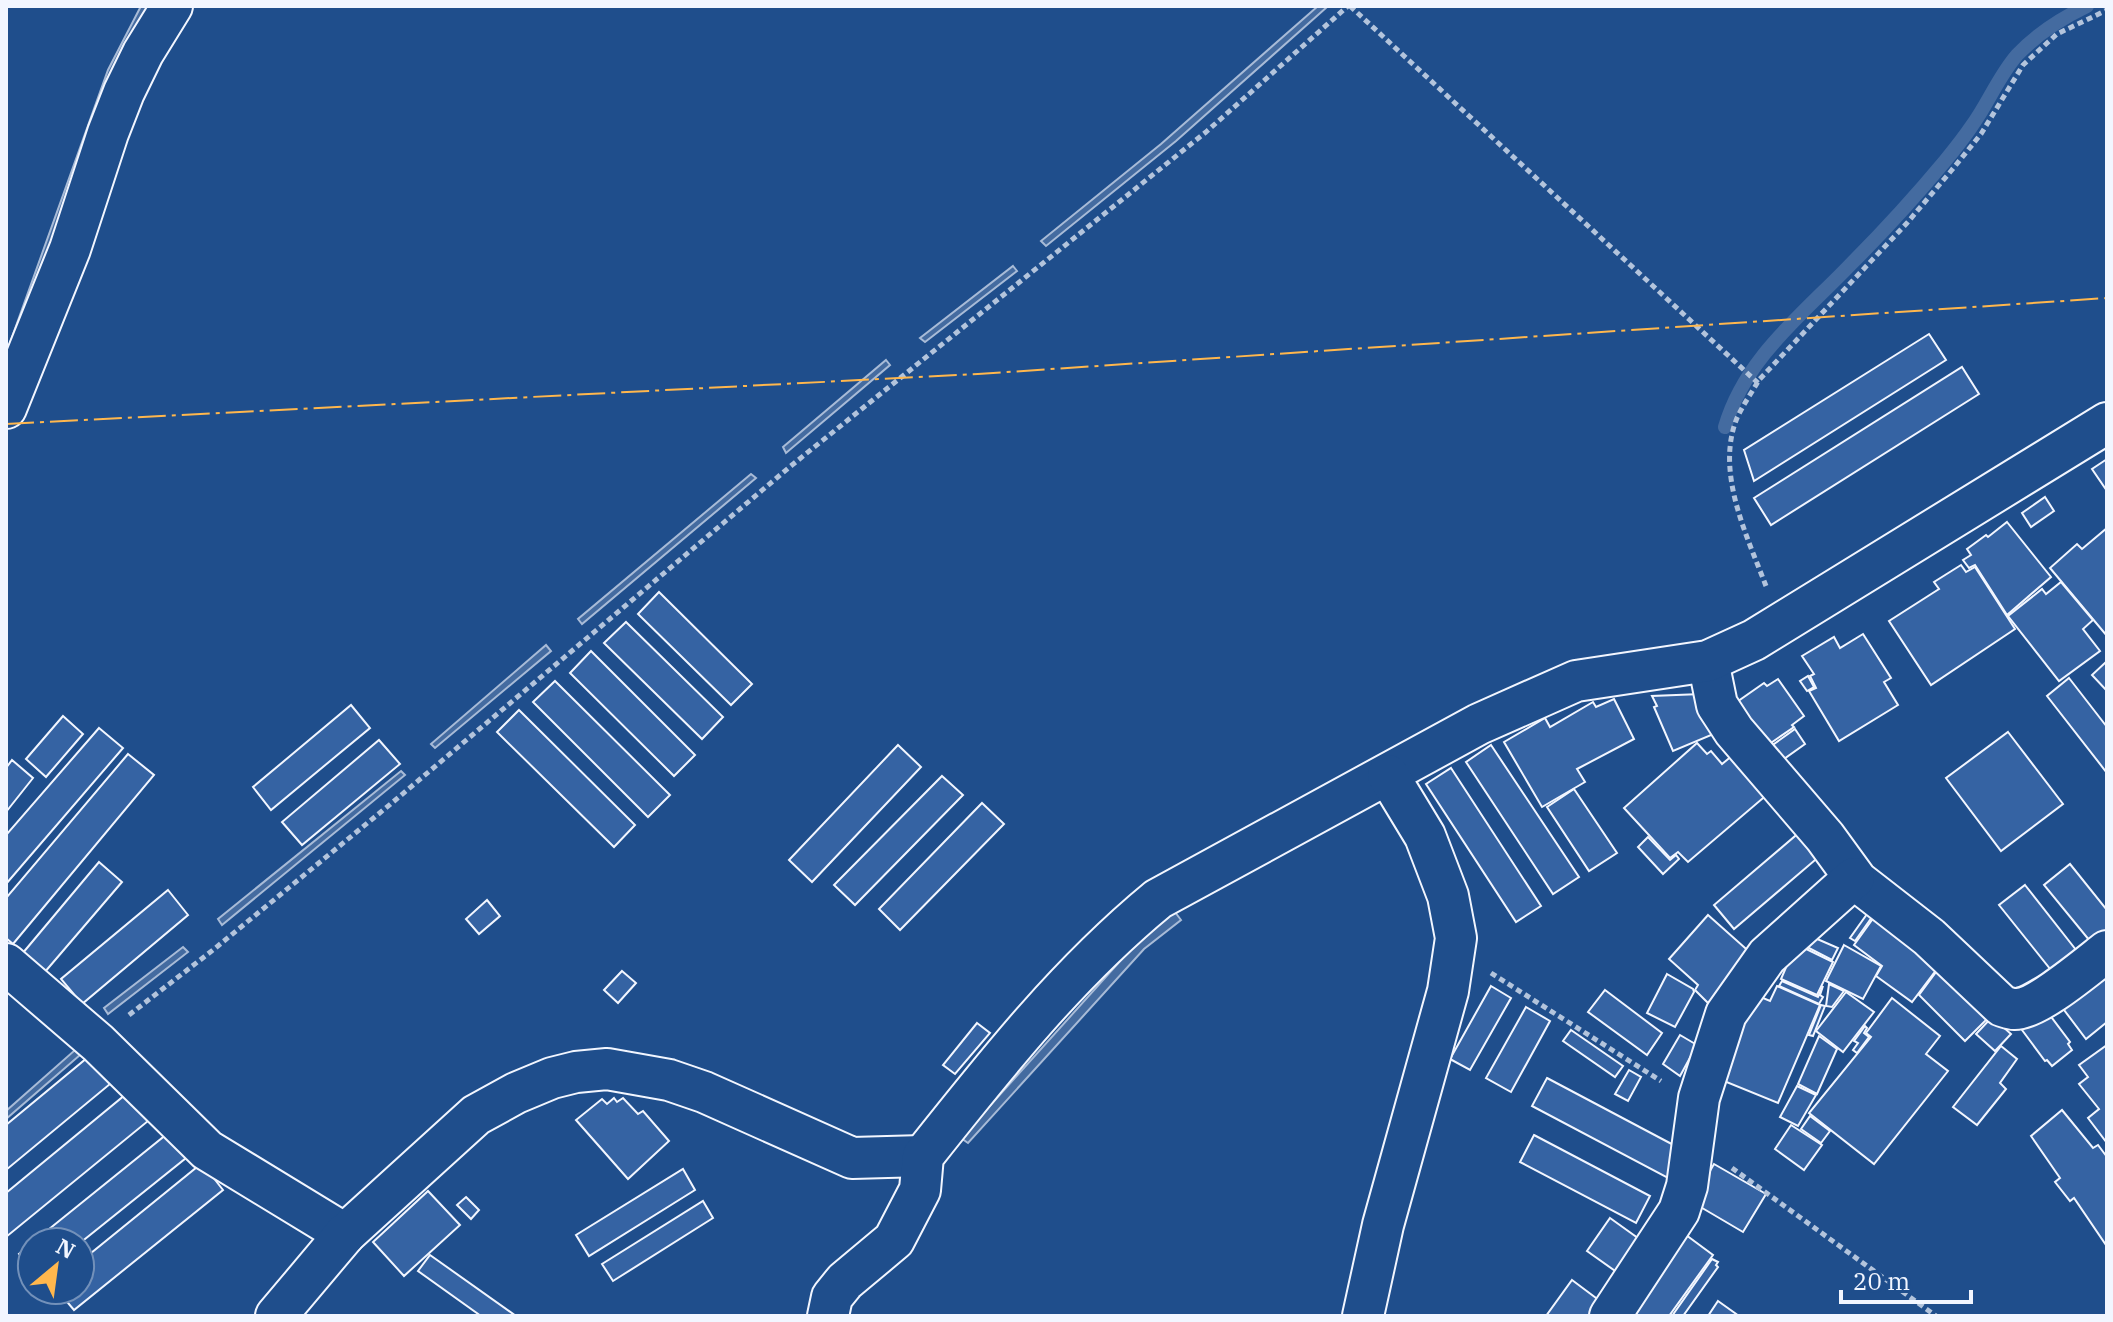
<svg xmlns="http://www.w3.org/2000/svg" width="2113" height="1322" font-family="'IBM Plex Serif',serif">
<style>
.water{fill:#446ba0;stroke:#a8bbd7;stroke-width:2}
.lines{fill:none;stroke-linecap:round;stroke-linejoin:round}
.stream{stroke:#446ba0;stroke-width:14}
.building{fill:#3563a3;stroke:#f2f6ff;stroke-width:2}
.street-casing{stroke:#f2f6ff;stroke-width:44}
.path{stroke:#b3c4dc;stroke-width:5;stroke-dasharray:6 4;stroke-linecap:butt}
.street{stroke:#1f4e8c;stroke-width:40}
.power{stroke:#ffb74d;stroke-width:2;stroke-dasharray:28 6 4 6;stroke-linecap:butt}
</style>
<rect width="100%" height="100%" fill="#1f4e8c"/>
<g class="water">
<path d="M141,6H150L6,370V354L108,70Z"/>
<path d="M1318,6L1327,7L1176,141L1046,246L1041,241L1161,144Z"/>
<path d="M1013,266L1017,271L925,342L920,338Z"/>
<path d="M886,360L890,365L786,453L783,447Z"/>
<path d="M751,474L756,478L582,624L578,619Z"/>
<path d="M546,645L551,651L435,748L431,744Z"/>
<path d="M401,771L405,775L222,925L218,919Z"/>
<path d="M1175,912L1181,920L1144,949L968,1143L961,1138L1139,940Z"/>
<path d="M183,947L188,952L108,1014L104,1008Z"/>
<path d="M75,1050L80,1055L6,1119V1111Z"/>
</g>
<g class="lines">
<path class="stream" d="M1725,427C1745,358 1802,315 1850,265C1883,232 1915,197 1945,161C1954,150 1963,139 1971,127C1988,104 1998,77 2017,55C2036,35 2062,18 2087,6"/>
</g>
<g class="building">
<path d="M1929,334L1946,360L1754,481L1744,450Z"/>
<path d="M1962,367L1979,394L1771,525L1754,498Z"/>
<path d="M2107,459V491L2092,469Z"/>
<path d="M2045,497L2054,511L2031,527L2022,513Z"/>
<path d="M2007,522L2051,577L2007,615L1975,565L1969,568L1963,560L1971,555L1967,549L1986,535L1988,537Z"/>
<path d="M2107,528V636L2050,568L2077,544L2082,549Z"/>
<path d="M1961,565L1966,572L1975,567L2015,629L1931,685L1889,621L1939,589L1934,582Z"/>
<path d="M2061,582L2093,620L2083,629L2100,651L2059,681L2008,616L2042,589L2046,594Z"/>
<path d="M659,592L752,684L731,705L638,614Z"/>
<path d="M626,622L723,717L702,739L604,643Z"/>
<path d="M1863,634L1891,678L1884,682L1898,705L1839,741L1809,691L1816,688L1810,676L1814,674L1802,656L1834,637L1840,648Z"/>
<path d="M591,651L695,755L674,776L570,673Z"/>
<path d="M2107,661V691L2092,675Z"/>
<path d="M1808,676L1814,687L1807,691L1800,681Z"/>
<path d="M2069,678L2107,727V773L2047,696Z"/>
<path d="M1778,679L1804,716L1792,725L1794,727L1765,747L1734,704L1764,683L1767,686Z"/>
<path d="M555,681L670,795L648,817L533,702Z"/>
<path d="M1701,694L1716,733L1673,751L1654,707L1657,706L1652,696Z"/>
<path d="M1614,699L1634,739L1577,769L1585,782L1542,807L1504,742L1545,718L1550,727L1593,702L1596,707Z"/>
<path d="M351,705L370,728L271,810L253,787Z"/>
<path d="M519,710L635,825L614,847L497,732Z"/>
<path d="M63,716L83,734L46,777L26,759Z"/>
<path d="M99,728L123,748L6,884V835Z"/>
<path d="M1795,729L1805,744L1777,764L1767,749Z"/>
<path d="M2008,732L2063,804L2001,851L1946,778Z"/>
<path d="M379,740L400,764L302,845L282,822Z"/>
<path d="M1697,743L1707,754L1711,751L1722,764L1733,755L1769,793L1688,862L1678,852L1670,858L1624,808Z"/>
<path d="M898,745L921,767L812,882L789,860Z"/>
<path d="M1491,745L1579,877L1553,894L1466,762Z"/>
<path d="M128,754L154,775L13,944L6,938V898Z"/>
<path d="M12,760L33,778L6,812V768Z"/>
<path d="M1451,768L1541,906L1516,922L1426,784Z"/>
<path d="M942,776L963,795L855,905L834,885Z"/>
<path d="M1574,789L1617,853L1589,871L1547,807Z"/>
<path d="M982,803L1004,824L900,930L879,909Z"/>
<path d="M1801,831L1821,855L1734,929L1714,905Z"/>
<path d="M1648,837L1670,860L1676,855L1679,859L1663,874L1638,847Z"/>
<path d="M99,862L122,882L44,973L22,954Z"/>
<path d="M2070,864L2107,910V935L2094,946L2044,885Z"/>
<path d="M2025,885L2080,955L2055,975L1999,905Z"/>
<path d="M168,890L188,915L82,1004L61,979Z"/>
<path d="M487,900L500,916L479,934L466,919Z"/>
<path d="M1872,907L1877,910L1855,941L1850,938Z"/>
<path d="M1877,913L1943,961L1912,1002L1876,976L1882,966L1854,945Z"/>
<path d="M1708,915L1753,955L1710,1005L1695,990L1698,985L1669,959Z"/>
<path d="M1808,935L1838,948L1832,960L1803,945Z"/>
<path d="M1796,944L1833,962L1817,995L1781,979Z"/>
<path d="M1844,945L1881,966L1863,999L1826,981Z"/>
<path d="M2107,963V1022L2086,1039L2058,1002Z"/>
<path d="M1942,964L1992,1014L1965,1041L1919,995Z"/>
<path d="M622,971L636,983L618,1003L604,990Z"/>
<path d="M1667,974L1693,989L1694,992L1675,1027L1647,1013Z"/>
<path d="M1782,981L1818,997L1823,986L1820,995L1823,997L1819,1004L1779,986Z"/>
<path d="M1829,984L1844,991L1832,1007L1826,1006Z"/>
<path d="M1491,986L1511,998L1470,1070L1450,1059Z"/>
<path d="M1777,986L1820,1005L1778,1103L1719,1079L1756,995L1770,1001Z"/>
<path d="M1605,990L1662,1033L1647,1055L1588,1012Z"/>
<path d="M1846,992L1874,1012L1843,1052L1816,1031Z"/>
<path d="M1892,998L1940,1036L1926,1054L1948,1071L1874,1164L1809,1113L1871,1037L1866,1033Z"/>
<path d="M1821,1005L1825,1006L1813,1036L1809,1035Z"/>
<path d="M1526,1007L1550,1021L1511,1092L1486,1078Z"/>
<path d="M2046,1010L2070,1042L2068,1044L2072,1050L2052,1066L2047,1060L2045,1061L2022,1030Z"/>
<path d="M1992,1017L2011,1034L1995,1051L1976,1034Z"/>
<path d="M977,1023L990,1033L955,1074L943,1065Z"/>
<path d="M1865,1026L1867,1028L1864,1033L1869,1037L1857,1053L1853,1050L1858,1043L1854,1041Z"/>
<path d="M1571,1030L1623,1066L1615,1077L1563,1041Z"/>
<path d="M1680,1035L1697,1045L1680,1076L1663,1064Z"/>
<path d="M1819,1036L1837,1049L1817,1094L1798,1084Z"/>
<path d="M2107,1045V1143L2088,1118L2099,1109L2079,1084L2088,1077L2079,1065Z"/>
<path d="M2001,1046L2017,1059L2000,1083L2006,1089L1977,1125L1953,1107Z"/>
<path d="M87,1058L110,1084L6,1170V1125Z"/>
<path d="M1629,1070L1641,1077L1628,1101L1615,1094Z"/>
<path d="M1547,1078L1683,1150L1668,1178L1532,1106Z"/>
<path d="M1797,1086L1816,1095L1798,1126L1780,1117Z"/>
<path d="M125,1095L148,1121L6,1237V1193Z"/>
<path d="M614,1098L617,1102L623,1098L638,1114L643,1111L669,1141L628,1179L576,1120L602,1099L607,1104Z"/>
<path d="M2062,1110L2093,1148L2098,1145L2107,1157L2106,1245L2074,1198L2070,1201L2055,1182L2060,1178L2031,1136Z"/>
<path d="M1810,1116L1830,1131L1821,1143L1801,1129Z"/>
<path d="M1791,1125L1822,1145L1804,1170L1775,1149Z"/>
<path d="M167,1134L186,1158L80,1243L33,1242Z"/>
<path d="M1534,1135L1650,1196L1636,1223L1520,1162Z"/>
<path d="M202,1163L223,1190L74,1310L57,1290H80V1262Z"/>
<path d="M1714,1164L1766,1194L1743,1232L1692,1202Z"/>
<path d="M683,1169L695,1190L589,1256L576,1235Z"/>
<path d="M428,1191L460,1225L404,1276L373,1242Z"/>
<path d="M466,1197L479,1210L471,1219L457,1205Z"/>
<path d="M703,1201L713,1218L613,1281L602,1264Z"/>
<path d="M1610,1218L1642,1241L1618,1273L1587,1251Z"/>
<path d="M1682,1232L1713,1255L1669,1316H1622Z"/>
<path d="M32,1243V1270L19,1254Z"/>
<path d="M430,1255L516,1316H481L418,1271Z"/>
<path d="M1712,1259L1718,1262L1716,1265L1718,1267L1683,1316H1672Z"/>
<path d="M1572,1280L1600,1301L1590,1316H1546Z"/>
<path d="M1718,1301L1739,1316H1708Z"/>
</g>
<g class="lines">
<g class="street-casing">
<g id="street">
<path d="M6,408L70,249L108,133L124,92L143,53L172,6"/>
<path d="M1708,661L1717,705L1734,731L1825,837L1857,881L1929,937L2002,1006C2006,1007 2010,1009 2014,1009C2035,1011 2090,964 2107,951"/>
<path d="M6,964L98,1043L207,1150L345,1234"/>
<path d="M276,1316L345,1234L476,1115L516,1093L552,1078L576,1072L607,1069L669,1080L704,1092L852,1158L923,1156"/>
<path d="M828,1316L832,1297L845,1281L894,1240L920,1190L923,1156C996,1064 1067,974 1158,899L1479,724L1576,681L1708,661L1754,640L2107,423"/>
<path d="M1363,1316L1383,1225L1448,991L1456,938L1448,896L1425,836L1388,775"/>
<path d="M1610,1316L1679,1211L1687,1186L1699,1098L1726,1014L1767,956L1854,878"/>
</g>
</g>
<g class="path">
<path d="M1350,6L1758,383"/>
<path d="M1766,586C1747,536 1715,472 1737,418C1743,405 1752,392 1759,380L1907,223L1951,171L1981,134L2023,65L2057,34L2107,10"/>
<path d="M1491,973L1661,1081"/>
<path d="M129,1015L213,950L393,802L792,465L1206,132L1348,6"/>
<path d="M1732,1168L1936,1316"/>
</g>
<use href="#street" class="street"/>
<path class="power" d="M6,424L978,374L2107,298"/>
</g>
<rect width="2113" height="1322" fill="none" stroke="#f2f6ff" stroke-width="16"/>
<g transform="translate(56 1266) rotate(29)"><circle r="38" fill="#1f4e8c" stroke="#7391ba" stroke-width="2"/>
<path d="M0-6L14 30L0 20L-14 30Z" fill="#ffb74d"/>
<text y="-12" font-size="22" font-weight="bold" text-anchor="middle" fill="#f2f6ff">N</text>
</g>
<path d="M1841 1290v12h130v-12" fill="none" stroke="#f2f6ff" stroke-width="4"/>
<text x="1853" y="1290" font-size="24" fill="#f2f6ff" stroke="#1f4e8c" stroke-width="6" paint-order="stroke">20 m</text>
</svg>
